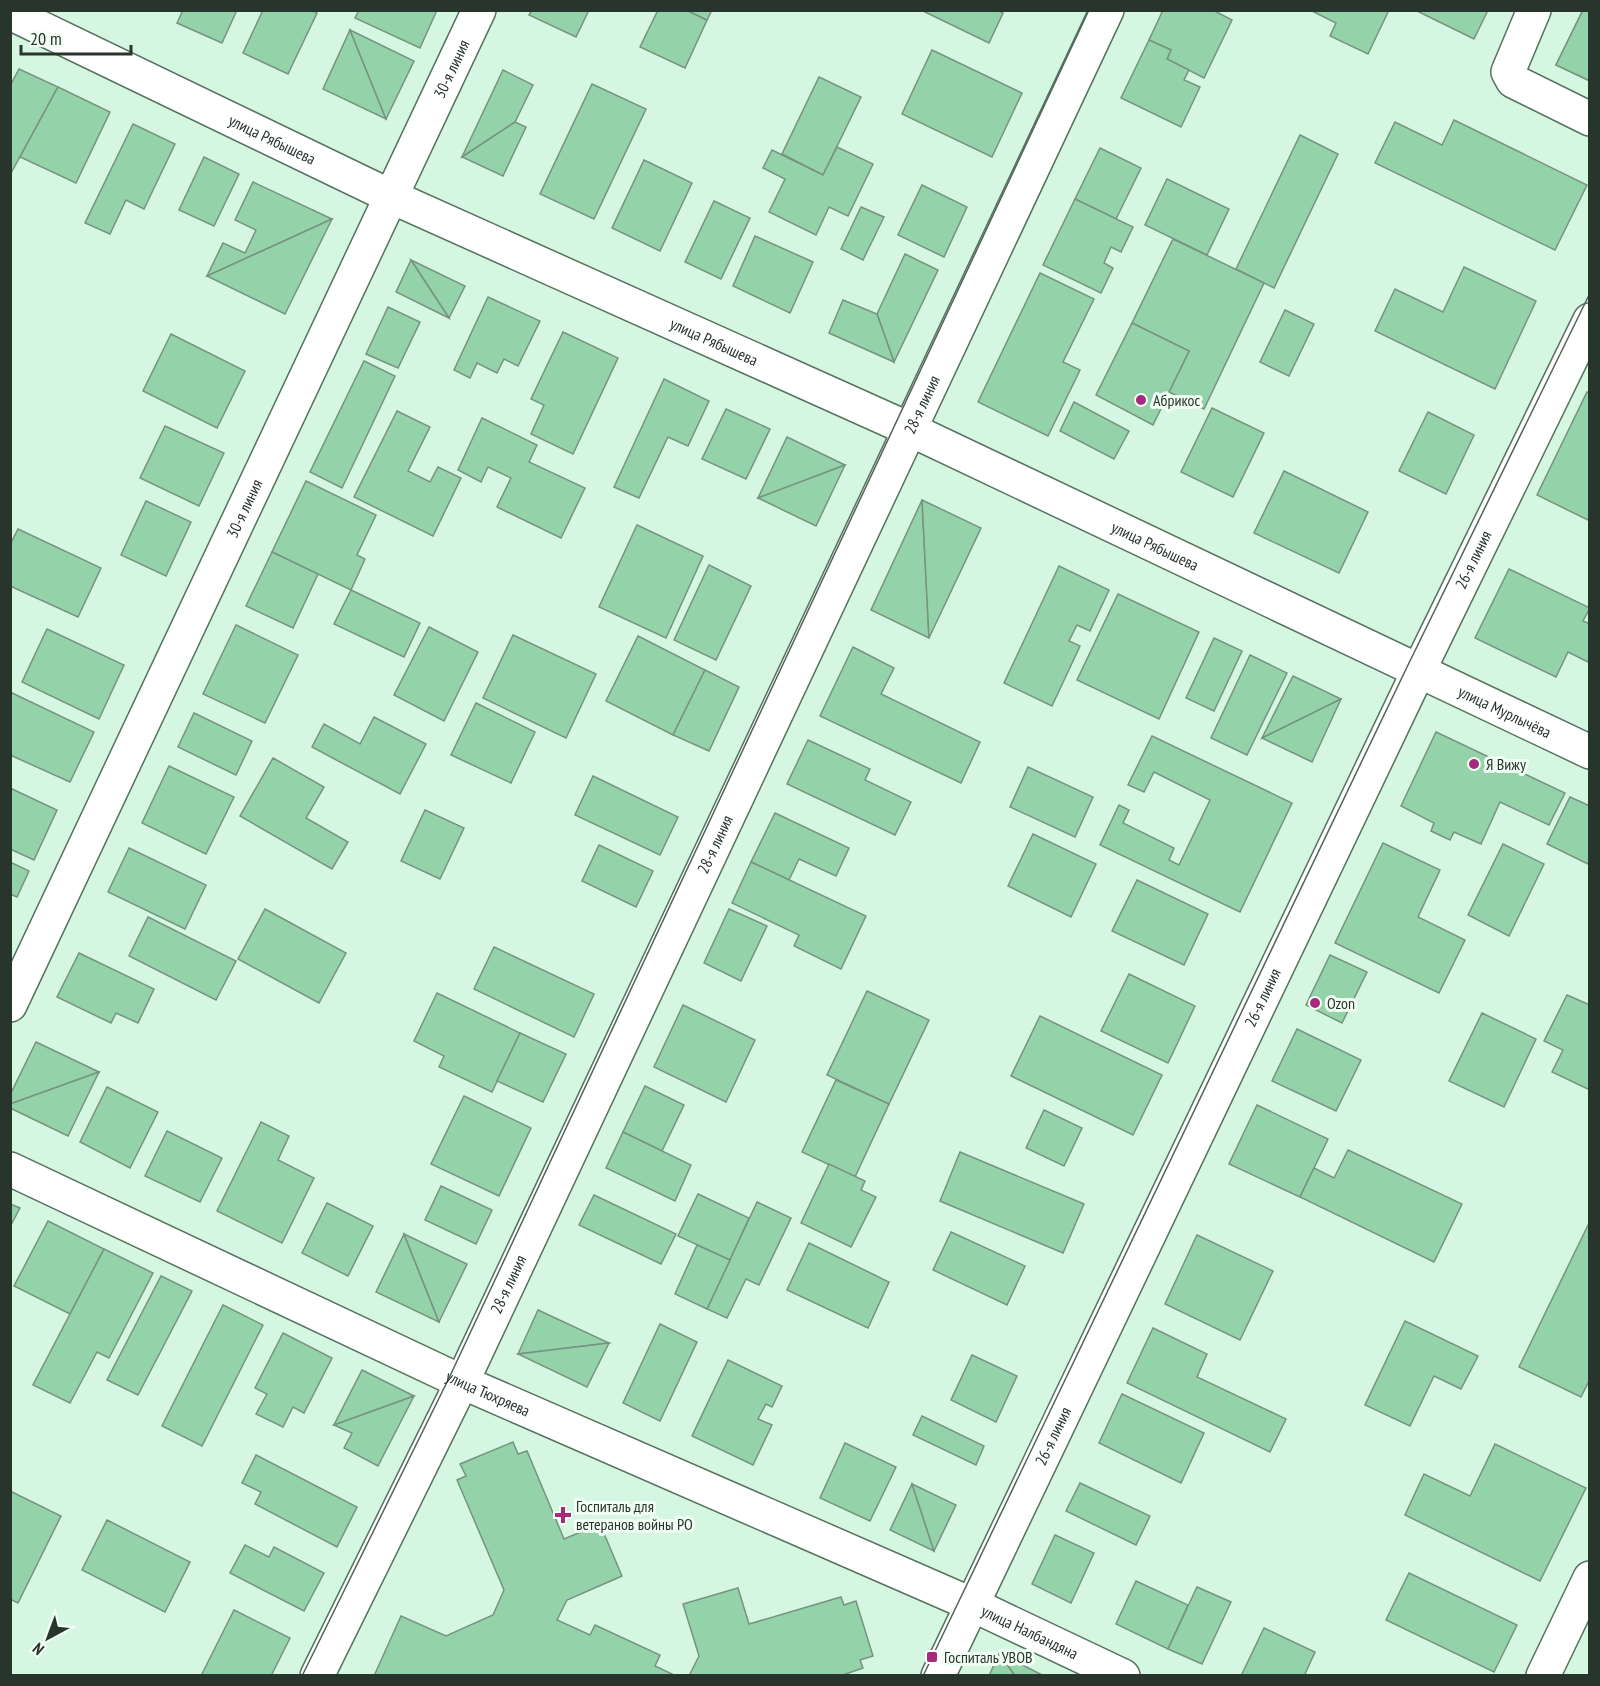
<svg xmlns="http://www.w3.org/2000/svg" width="1600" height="1686" font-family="'PT Sans Narrow',sans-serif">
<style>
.building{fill:#94d2aa;stroke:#769480;stroke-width:1.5}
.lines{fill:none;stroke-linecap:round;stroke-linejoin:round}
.minor-casing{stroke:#55725f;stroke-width:36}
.minor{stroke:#fff;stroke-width:33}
.tram{stroke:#516357;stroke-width:1.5}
.poi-dot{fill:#a5297d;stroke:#f0fef4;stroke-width:2}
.labels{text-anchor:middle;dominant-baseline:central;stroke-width:6;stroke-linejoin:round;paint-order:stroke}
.street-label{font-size:16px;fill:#28352c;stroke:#f0fef4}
.poi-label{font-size:16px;fill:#28352c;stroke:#f0fef4;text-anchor:start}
</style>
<rect width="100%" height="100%" fill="#d5f6e0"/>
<g class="building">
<path d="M183,10H237L222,43L177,23Z"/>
<path d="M263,10H311L317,13L288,74L243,53Z"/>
<path d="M359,10H437L420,48L355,18Z"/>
<path d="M532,10H589L576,37L529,15Z"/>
<path d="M658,10H686L707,20L685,68L640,47Z"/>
<path d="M686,10H712L707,20Z"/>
<path d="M997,10L1003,13L989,43L923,11Z"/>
<path d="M1163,10H1213L1232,20L1204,78L1167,59L1171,50L1149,40Z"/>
<path d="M1310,10H1389L1368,54L1330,36L1336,23Z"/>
<path d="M1415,10H1488L1474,39Z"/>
<path d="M1583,10H1590V81L1556,65Z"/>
<path d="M1583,10H1590V81L1556,65Z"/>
<path d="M350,30L386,119L323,89Z"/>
<path d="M350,30L414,61L386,119Z"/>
<path d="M1149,40L1171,50L1167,59L1189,70L1184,80L1200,87L1181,127L1121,98Z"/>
<path d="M932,50L1022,93L992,157L902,114Z"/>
<path d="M19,69L58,87L10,175V86Z"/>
<path d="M503,70L533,85L515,122L462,157Z"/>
<path d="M819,77L861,97L823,175L782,154Z"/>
<path d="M592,84L646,109L594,219L540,194Z"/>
<path d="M58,87L110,112L76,183L20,157Z"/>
<path d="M1454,120L1587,185L1555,250L1375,163L1395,122L1442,145Z"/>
<path d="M515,122L526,127L503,176L462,157Z"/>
<path d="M133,124L175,144L144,209L126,200L110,234L85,223Z"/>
<path d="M1300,135L1338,154L1274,288L1236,269Z"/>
<path d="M837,147L873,164L848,216L829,207L816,235L769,212L785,179L763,168L772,150L823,175Z"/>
<path d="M1100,148L1141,168L1116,219L1075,199Z"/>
<path d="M204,157L239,174L214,226L179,210Z"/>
<path d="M644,160L692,183L660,251L612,228Z"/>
<path d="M1167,179L1229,209L1207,255L1145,225Z"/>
<path d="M253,182L332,219L207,276L223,243L245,253L256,230L235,220Z"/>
<path d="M922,185L967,207L944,257L898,235Z"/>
<path d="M1075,199L1133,227L1121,252L1111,247L1104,263L1113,268L1101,293L1043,265Z"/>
<path d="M714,201L750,218L721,279L685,262Z"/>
<path d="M861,207L884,217L863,260L841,249Z"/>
<path d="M332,219L285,314L207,276Z"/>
<path d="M755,236L813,262L790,313L733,286Z"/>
<path d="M1173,239L1264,283L1204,409L1169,392L1189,351L1132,323Z"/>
<path d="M905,254L938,270L894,362L877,314Z"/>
<path d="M411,260L465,286L449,318Z"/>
<path d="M411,260L449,318L396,292Z"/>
<path d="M1464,267L1536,301L1495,389L1375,331L1395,289L1443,312Z"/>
<path d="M1040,273L1094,299L1063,362L1080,370L1048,436L978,402Z"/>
<path d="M488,297L540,321L518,366L504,359L497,373L477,363L470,378L454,370Z"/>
<path d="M843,300L877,314L894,362L829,333Z"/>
<path d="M388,307L420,322L398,368L366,354Z"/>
<path d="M1285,310L1314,324L1289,376L1260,362Z"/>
<path d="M1132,323L1189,351L1153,425L1096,395Z"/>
<path d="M563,332L618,358L573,454L531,434L544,405L531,399Z"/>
<path d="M171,334L245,371L217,428L143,391Z"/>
<path d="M364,361L395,376L342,488L310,472Z"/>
<path d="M664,379L709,401L688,446L668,437L639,498L614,487Z"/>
<path d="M1587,392L1590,393V521L1537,495Z"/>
<path d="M1074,402L1129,431L1114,459L1060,431Z"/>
<path d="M1212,408L1264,433L1233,497L1181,472Z"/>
<path d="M726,409L770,429L746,479L702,459Z"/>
<path d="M397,411L430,427L408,471L430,482L438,467L461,478L433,536L354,497Z"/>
<path d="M1428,412L1474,435L1446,494L1399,471Z"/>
<path d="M482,418L537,445L529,462L585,488L561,538L497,507L511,478L488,467L481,482L458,470Z"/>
<path d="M165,426L224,453L199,506L140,478Z"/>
<path d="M787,437L845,465L758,498Z"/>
<path d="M845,465L816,526L758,498Z"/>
<path d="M1284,471L1368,512L1339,573L1254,533Z"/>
<path d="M306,481L376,515L357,555L365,559L351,590L272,552Z"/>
<path d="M922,500L929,638L871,610Z"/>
<path d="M922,500L981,528L929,638Z"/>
<path d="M146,501L191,522L166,576L121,555Z"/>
<path d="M637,525L703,556L666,638L599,607Z"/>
<path d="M18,529L101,568L78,617L10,586V545Z"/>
<path d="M272,552L318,574L293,628L246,606Z"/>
<path d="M709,565L751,586L716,660L674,640Z"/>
<path d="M1059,566L1109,590L1090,631L1077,625L1069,641L1080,646L1052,706L1004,683Z"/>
<path d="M1509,569L1590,608L1583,621L1590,624V663L1568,652L1556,677L1475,638Z"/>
<path d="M351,590L420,623L404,657L334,624Z"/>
<path d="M1118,594L1199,632L1159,719L1077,680Z"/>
<path d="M236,625L298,655L265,723L203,694Z"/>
<path d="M429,627L478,652L444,721L394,695Z"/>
<path d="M47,629L124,665L99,719L22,682Z"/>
<path d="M513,635L596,674L566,738L483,698Z"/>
<path d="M638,636L705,670L673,735L606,701Z"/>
<path d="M1214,638L1242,651L1214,711L1186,698Z"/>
<path d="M853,647L894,668L881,694L980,742L961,783L820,716Z"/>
<path d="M1250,655L1287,673L1247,755L1211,738Z"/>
<path d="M705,670L739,687L709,751L673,735Z"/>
<path d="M1293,676L1341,699L1262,738Z"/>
<path d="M10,692L94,732L70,782L10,755Z"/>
<path d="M1341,699L1312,762L1262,738Z"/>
<path d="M476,703L535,732L511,783L451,755Z"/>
<path d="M194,713L252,741L236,775L178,747Z"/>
<path d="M374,717L426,744L400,794L312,747L324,724L360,744Z"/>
<path d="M1436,732L1565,793L1549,825L1500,802L1481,844L1454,832L1450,840L1431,831L1434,823L1401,806Z"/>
<path d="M1152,736L1292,803L1240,912L1100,845L1119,805L1129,810L1123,823L1174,848L1169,860L1179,865L1210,800L1154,772L1144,792L1128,785Z"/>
<path d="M808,740L870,769L865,780L911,802L895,835L787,784Z"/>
<path d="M273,758L324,787L306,818L348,842L332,869L240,816Z"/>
<path d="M169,766L234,797L206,854L142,823Z"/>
<path d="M1028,767L1093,797L1075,837L1010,807Z"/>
<path d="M593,776L678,817L660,855L575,815Z"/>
<path d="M10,788L57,810L34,860L10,849Z"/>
<path d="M1570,797L1590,806V865L1547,844Z"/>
<path d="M425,810L464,828L440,879L401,861Z"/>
<path d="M775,813L849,848L836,876L799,859L789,880L751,862Z"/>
<path d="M1033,834L1096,864L1071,917L1008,886Z"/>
<path d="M1383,843L1440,870L1418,917L1465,940L1439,993L1335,943Z"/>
<path d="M1503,844L1544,864L1509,936L1468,915Z"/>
<path d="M599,845L653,871L636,907L582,881Z"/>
<path d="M129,848L206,885L185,929L108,892Z"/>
<path d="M10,862L29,871L17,897L10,894Z"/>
<path d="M751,862L866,916L841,969L794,946L799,935L732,903Z"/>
<path d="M1137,880L1208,914L1184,965L1112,931Z"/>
<path d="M265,909L346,953L319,1003L238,959Z"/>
<path d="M729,909L767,926L741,981L704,963Z"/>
<path d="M148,917L236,961L216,1000L129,956Z"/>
<path d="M494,947L594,994L574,1037L474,989Z"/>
<path d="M79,953L154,989L138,1023L116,1013L111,1023L57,997Z"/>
<path d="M1330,955L1367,972L1342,1023L1306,1005Z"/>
<path d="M1129,974L1195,1006L1168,1063L1101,1031Z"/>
<path d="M867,991L929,1020L889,1104L827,1075Z"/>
<path d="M437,993L520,1033L492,1092L439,1067L444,1056L414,1041Z"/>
<path d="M1567,995L1590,1005V1090L1552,1072L1563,1050L1544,1041Z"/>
<path d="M683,1005L755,1040L726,1102L654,1067Z"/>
<path d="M1482,1013L1536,1039L1504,1107L1449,1081Z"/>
<path d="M1040,1016L1162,1075L1133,1135L1011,1076Z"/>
<path d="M1297,1029L1361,1060L1336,1111L1272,1081Z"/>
<path d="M520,1033L566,1054L543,1102L497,1081Z"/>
<path d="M36,1042L99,1072L10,1104V1095Z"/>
<path d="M99,1072L68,1136L10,1108V1104Z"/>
<path d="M836,1080L889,1104L855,1177L802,1152Z"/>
<path d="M645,1086L684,1105L662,1151L623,1132Z"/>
<path d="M107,1087L158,1112L130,1168L80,1142Z"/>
<path d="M464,1096L531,1128L499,1196L431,1164Z"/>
<path d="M1257,1105L1328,1139L1300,1197L1229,1164Z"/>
<path d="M1044,1110L1082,1128L1064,1166L1026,1148Z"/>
<path d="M261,1122L289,1136L278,1160L314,1178L282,1243L217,1211Z"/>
<path d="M167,1131L222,1158L200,1202L145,1176Z"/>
<path d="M623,1132L691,1165L675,1201L606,1168Z"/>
<path d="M1348,1150L1462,1204L1434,1262L1300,1197L1314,1168L1334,1178Z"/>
<path d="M960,1152L1084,1204L1063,1253L940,1201Z"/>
<path d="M829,1164L865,1181L861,1190L876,1197L851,1247L801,1223Z"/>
<path d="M441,1186L492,1210L476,1244L425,1220Z"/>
<path d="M698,1194L749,1218L730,1260L678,1236Z"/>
<path d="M594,1195L676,1234L661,1264L579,1225Z"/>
<path d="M757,1202L791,1218L759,1285L746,1279L727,1318L707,1309Z"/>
<path d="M327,1203L373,1226L348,1276L302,1253Z"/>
<path d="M10,1204L20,1208L10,1227Z"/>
<path d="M48,1221L104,1249L70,1314L14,1286Z"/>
<path d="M1590,1221V1379L1581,1397L1519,1367Z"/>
<path d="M951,1232L1025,1266L1007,1305L933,1270Z"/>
<path d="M404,1234L439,1322L376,1292Z"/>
<path d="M404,1234L467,1264L439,1322Z"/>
<path d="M1197,1235L1273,1271L1240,1340L1165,1304Z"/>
<path d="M809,1243L889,1282L868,1328L787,1290Z"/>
<path d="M697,1245L730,1260L707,1309L675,1294Z"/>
<path d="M104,1249L153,1273L109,1358L97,1352L70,1403L33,1385Z"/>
<path d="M161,1276L192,1291L138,1395L107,1380Z"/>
<path d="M223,1305L263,1325L202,1446L162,1426Z"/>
<path d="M538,1310L609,1343L518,1354Z"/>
<path d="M1405,1321L1478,1356L1461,1389L1434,1376L1410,1426L1365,1405Z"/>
<path d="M660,1324L697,1342L660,1421L623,1403Z"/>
<path d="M1153,1328L1207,1354L1197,1377L1286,1419L1270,1452L1127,1383Z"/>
<path d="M283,1333L332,1358L304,1413L293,1407L283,1427L256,1414L267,1394L255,1388Z"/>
<path d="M609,1343L587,1387L518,1354Z"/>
<path d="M972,1355L1017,1376L996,1422L951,1400Z"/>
<path d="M728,1360L782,1386L772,1407L766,1404L758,1419L772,1425L753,1465L692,1436Z"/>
<path d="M362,1370L414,1396L334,1425Z"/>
<path d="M1122,1394L1204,1433L1181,1483L1099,1443Z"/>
<path d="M414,1396L378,1466L344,1448L352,1433L334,1425Z"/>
<path d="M922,1416L984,1446L976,1465L913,1435Z"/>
<path d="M513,1442L518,1454L527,1451L564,1539L600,1524L622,1576L567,1600L557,1620L590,1635L595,1625L660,1655L655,1666L676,1676H374L401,1616L446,1636L493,1615L504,1590L457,1480L466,1476L460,1464Z"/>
<path d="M845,1443L896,1467L870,1521L820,1498Z"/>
<path d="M1495,1444L1586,1488L1540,1581L1405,1515L1424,1474L1470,1496Z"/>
<path d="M256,1455L357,1507L337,1547L255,1504L261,1492L242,1483Z"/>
<path d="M1080,1483L1150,1516L1136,1545L1066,1511Z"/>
<path d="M912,1484L934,1551L890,1530Z"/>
<path d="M912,1484L956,1505L934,1551Z"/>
<path d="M10,1491L61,1516L18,1603L10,1599Z"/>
<path d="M107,1520L190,1562L165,1612L82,1570Z"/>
<path d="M1055,1535L1094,1553L1071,1603L1032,1584Z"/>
<path d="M245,1545L269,1557L274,1547L324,1573L304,1611L230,1573Z"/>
<path d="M1409,1573L1517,1625L1494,1672L1386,1620Z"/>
<path d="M1136,1581L1188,1605L1168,1649L1116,1624Z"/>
<path d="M1197,1587L1231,1602L1202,1664L1168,1649Z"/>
<path d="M738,1588L749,1624L841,1597L844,1605L856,1601L873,1656L860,1660L863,1668L840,1676H689L699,1656L683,1604Z"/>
<path d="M234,1610L290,1638L271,1676H201Z"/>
<path d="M1264,1628L1315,1652L1304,1676H1241Z"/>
<path d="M999,1653L1044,1676H1015Z"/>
<path d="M999,1653L1015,1676H989Z"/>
</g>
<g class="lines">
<g class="minor-casing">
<g id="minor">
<path d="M1534,10L1508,72L1513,81L1590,119"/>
<path id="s1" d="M10,13L392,197L909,429L1590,752"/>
<path id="s2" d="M10,1005L479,10"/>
<path id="s3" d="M10,1169L462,1382L971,1604L1123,1676"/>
<path id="s4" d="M317,1676L462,1382L1107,10"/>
<path id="s5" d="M938,1676L1419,670L1590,320"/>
<path d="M1543,1676L1590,1578"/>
</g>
</g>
<use href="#minor" class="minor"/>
<g class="tram">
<path d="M302,1676L450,1376L1089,10"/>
<path d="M923,1676L1408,665L1590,293"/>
</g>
</g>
<g class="poi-dot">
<circle cx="1141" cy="400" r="6"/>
<circle cx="1474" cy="764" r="6"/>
<circle cx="1315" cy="1003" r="6"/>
<path d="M560 1506h6v6h6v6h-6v6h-6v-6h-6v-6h6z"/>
<rect x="926" y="1651" width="12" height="12" rx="3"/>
</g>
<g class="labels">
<g class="street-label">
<text stroke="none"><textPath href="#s2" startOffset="1035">30-я линия</textPath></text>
<text stroke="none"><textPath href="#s1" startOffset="291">улица Рябышева</textPath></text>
<text stroke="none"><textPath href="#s1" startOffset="777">улица Рябышева</textPath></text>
<text stroke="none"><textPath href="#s4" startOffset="1408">28-я линия</textPath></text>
<text stroke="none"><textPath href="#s2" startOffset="549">30-я линия</textPath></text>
<text stroke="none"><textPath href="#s1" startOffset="1263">улица Рябышева</textPath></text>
<text stroke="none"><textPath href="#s5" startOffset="1238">26-я линия</textPath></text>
<text stroke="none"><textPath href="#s1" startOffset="1650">улица Мурлычёва</textPath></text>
<text stroke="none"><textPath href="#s4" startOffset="922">28-я линия</textPath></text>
<text stroke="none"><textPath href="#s5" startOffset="752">26-я линия</textPath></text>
<text stroke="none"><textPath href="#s4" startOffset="436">28-я линия</textPath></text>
<text stroke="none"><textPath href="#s3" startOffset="528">улица Тюхряева</textPath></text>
<text stroke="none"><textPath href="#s5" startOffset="266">26-я линия</textPath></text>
<text stroke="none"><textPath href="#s3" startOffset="1120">улица Налбандяна</textPath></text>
</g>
<g class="poi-label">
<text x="1153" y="400">Абрикос</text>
<text x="1486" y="764">Я Вижу</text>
<text x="1327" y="1003">Ozon</text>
<text x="576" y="1506">Госпиталь для<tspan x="576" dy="18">ветеранов войны РО</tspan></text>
<text x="944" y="1657">Госпиталь УВОВ</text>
</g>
</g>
<rect width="1600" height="1686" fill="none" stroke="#28352c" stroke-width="24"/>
<g transform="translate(48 1638) rotate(221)" stroke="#f0fef4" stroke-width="4.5" paint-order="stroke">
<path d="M0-4.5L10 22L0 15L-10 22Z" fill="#28352c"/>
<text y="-9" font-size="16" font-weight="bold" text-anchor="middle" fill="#28352c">N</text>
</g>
<path d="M21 45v9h110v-9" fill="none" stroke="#28352c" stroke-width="3"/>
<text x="30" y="45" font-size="18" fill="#28352c" stroke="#f0fef4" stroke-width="4.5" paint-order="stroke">20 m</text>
</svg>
